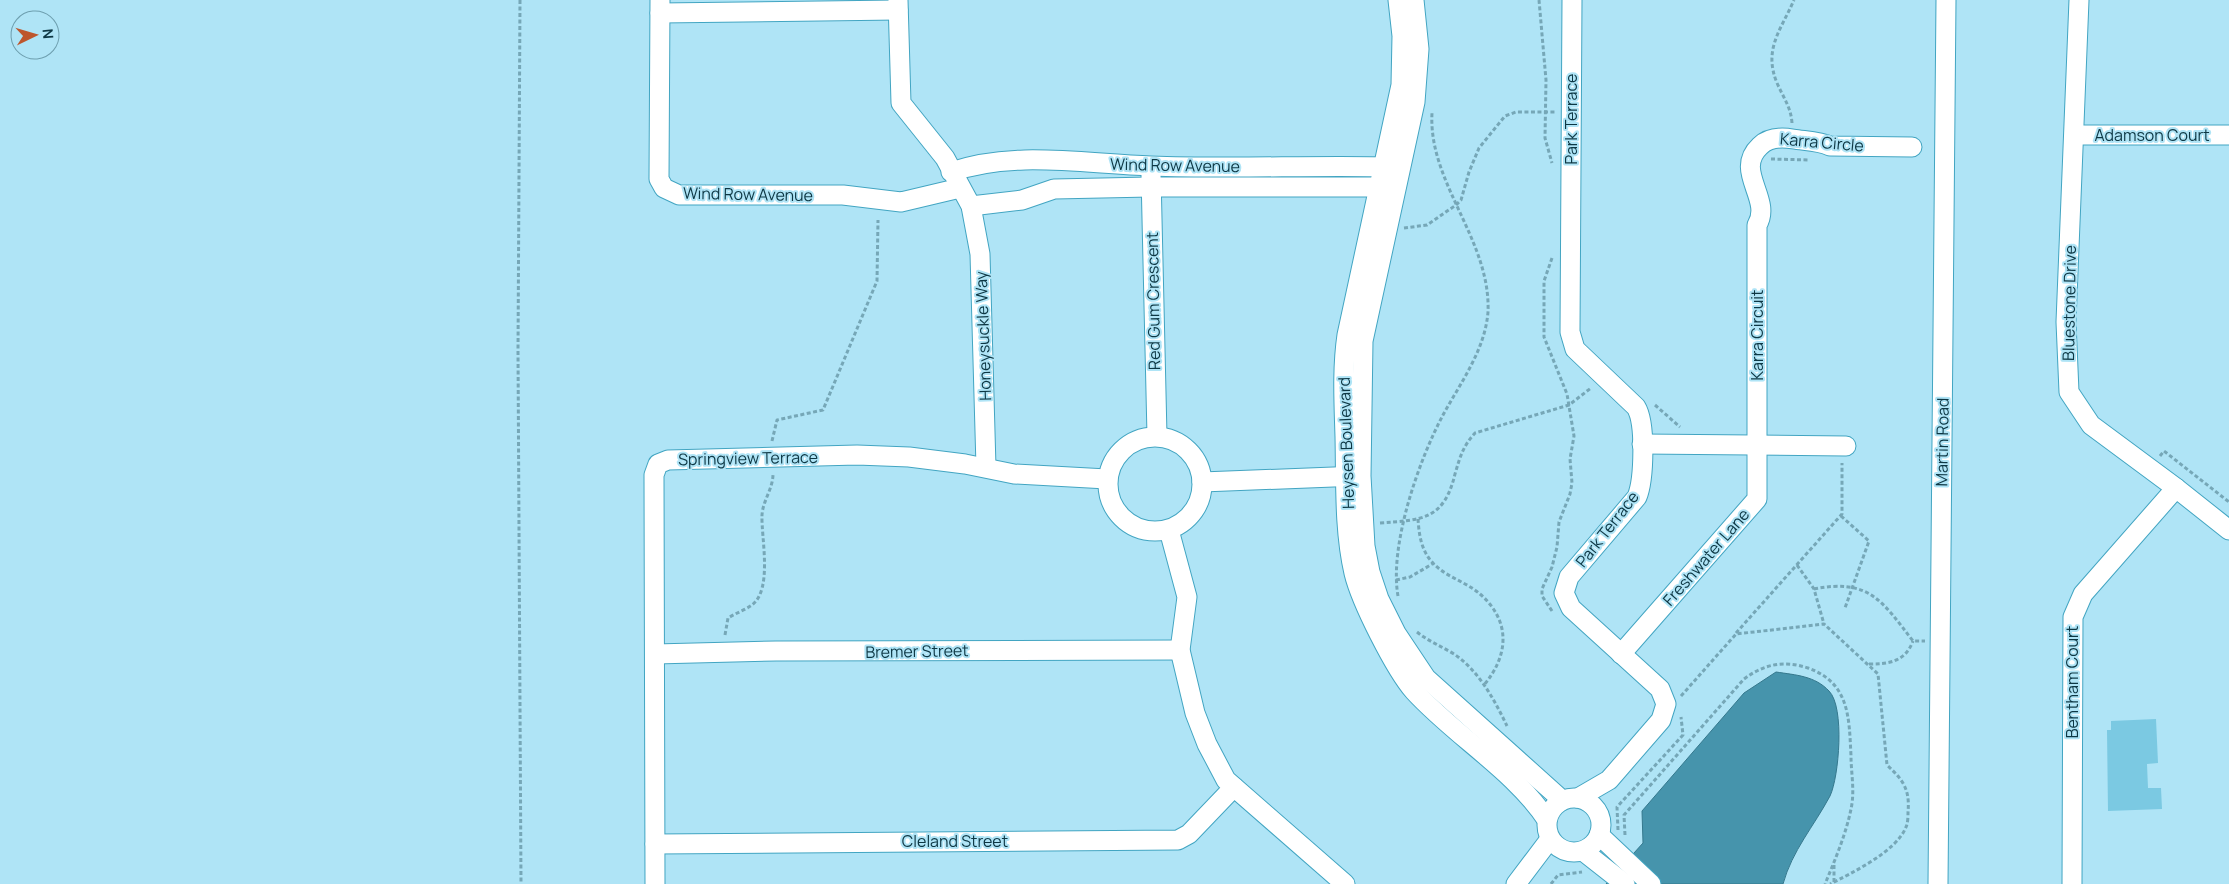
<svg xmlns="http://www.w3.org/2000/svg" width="2229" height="884" font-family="Manrope,sans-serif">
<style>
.water{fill:#4694ac;stroke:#35788d}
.building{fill:#7bc9e2}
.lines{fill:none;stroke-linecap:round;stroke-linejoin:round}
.minor-casing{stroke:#42a5c2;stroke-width:21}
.path{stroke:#76a7b7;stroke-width:3;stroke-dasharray:4 2.5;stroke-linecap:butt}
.minor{stroke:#fff;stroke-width:19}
.labels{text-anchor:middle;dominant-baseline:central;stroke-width:4;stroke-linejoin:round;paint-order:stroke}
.street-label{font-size:16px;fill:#0d3744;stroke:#afe4f6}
</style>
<rect width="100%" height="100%" fill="#afe4f6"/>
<path class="water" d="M1776,672C1796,675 1815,676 1829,691C1845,707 1839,777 1830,796C1814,826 1792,851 1783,884H1606L1643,843L1642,811L1744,693Z"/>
<path class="building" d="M2156,719L2158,763L2147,764L2148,788H2161L2162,809L2108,811L2107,730H2111V721Z"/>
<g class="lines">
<g class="minor-casing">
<g id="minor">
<path d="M660,0L659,179L664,188L679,195H843L901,202L960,188"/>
<path d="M898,0L901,103L945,158L971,206L980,254L986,467"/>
<path d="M1398,0L1402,36L1401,85L1347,335C1342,369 1344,403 1345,437C1346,482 1344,530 1354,573C1361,602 1395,669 1414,691C1455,736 1515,771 1547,820"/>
<path d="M1414,0L1419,49L1415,102L1363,341L1361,476L1365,546L1370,572L1379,599L1396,633L1426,678L1562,800"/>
<path d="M1572,0L1570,332L1575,349L1636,407C1646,423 1644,480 1637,497L1569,577L1564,593L1571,608L1660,689L1666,704L1661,720L1609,780L1578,798"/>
<path d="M2079,0L2066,322L2069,392L2091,425L2176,488L2229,530"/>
<path d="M660,13L898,10"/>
<path d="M2075,135H2229"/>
<path d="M951,172C1014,150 1085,164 1151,166C1232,169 1313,165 1394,167"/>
<path d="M1151,175L1157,436"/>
<path d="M971,206L1022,200L1054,189L1150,187H1391"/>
<circle cx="1155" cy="484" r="47"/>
<path d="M1642,444L1846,446"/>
<path d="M1202,482L1359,476"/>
<path d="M1169,530L1187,597L1180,650L1195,713L1207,744L1226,780L1345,884"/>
<path d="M655,654L776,651L1180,650"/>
<path d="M1621,654L1757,499V225C1773,199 1733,171 1760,146C1769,137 1781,137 1793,139C1805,141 1819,141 1830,146L1912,147"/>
<circle cx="1574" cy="825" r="27"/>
<path d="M1599,835L1651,884"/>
<path d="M655,844L1178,840L1189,834L1234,787"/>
<path d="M1583,851L1625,884"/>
<path d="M655,884L654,475L658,464L668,460L857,455L909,457L965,464L1014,474L1107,479"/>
<path d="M1516,884L1550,839"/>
<path d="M1938,884L1946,0"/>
<path d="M2072,884L2073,617L2083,594L2176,488"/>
</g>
</g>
<g class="path">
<path d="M520,0L518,351L521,884"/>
<path d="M1539,0L1546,80L1545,138L1552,163"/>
<path d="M1792,123C1791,107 1783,97 1777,83C1763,49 1781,30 1794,0"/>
<path d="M1771,159L1810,160"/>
<path d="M1404,228L1427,225L1456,205L1461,200L1469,172L1479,148L1505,116L1516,112H1556"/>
<path d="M1655,405L1680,427"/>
<path d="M772,441L777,420L823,410L877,281L878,220"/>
<path d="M2160,456L2164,451L2229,502"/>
<path d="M1841,516L1869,541L1845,608"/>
<path d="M1418,519C1419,534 1421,550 1432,562C1445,577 1465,581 1480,594C1511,621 1509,655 1484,685"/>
<path d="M1380,523C1422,520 1444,520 1455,474C1460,457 1463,446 1475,433L1569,405L1591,388"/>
<path d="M1797,565L1814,589L1824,624"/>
<path d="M1396,580L1410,577L1434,563"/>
<path d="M1814,589C1869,578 1882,601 1913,641H1925"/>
<path d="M1398,596C1389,545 1419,460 1443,415C1461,382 1485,350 1488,312C1491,240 1428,183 1432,113"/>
<path d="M1552,611L1542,596V589L1552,567L1557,547L1559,522L1570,494L1572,483L1570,459L1574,436L1567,394L1544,337V281L1552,258"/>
<path d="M1417,632C1428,641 1441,646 1454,654C1479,671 1494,699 1507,726"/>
<path d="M1736,633L1842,514V463"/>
<path d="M725,635L728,618C736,613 745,610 752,605C773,589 761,537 762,515C763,500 773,489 773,474"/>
<path d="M1869,664C1889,664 1905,662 1913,641"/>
<path d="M1681,696L1736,634L1824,624L1878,674L1887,765C1903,780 1910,789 1908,812C1908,816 1908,823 1906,827C1897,851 1852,873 1830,884"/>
<path d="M1618,830L1617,807L1683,735L1681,717"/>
<path d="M1625,835L1624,815L1744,679C1764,664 1784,660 1808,668C1850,683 1849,718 1851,756C1851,773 1855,791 1851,809C1846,834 1835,860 1825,884"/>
<path d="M1834,865V883"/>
<path d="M1551,884L1558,875L1582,872"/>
</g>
<use href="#minor" class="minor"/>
</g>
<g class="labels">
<g class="street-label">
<text transform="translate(1571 119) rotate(-90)">Park Terrace</text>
<text x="2152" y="135">Adamson Court</text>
<text transform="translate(1822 142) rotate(5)">Karra Circle</text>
<text transform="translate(1175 165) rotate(1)">Wind Row Avenue</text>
<text transform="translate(748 194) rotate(1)">Wind Row Avenue</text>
<text transform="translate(1153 301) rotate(-91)">Red Gum Crescent</text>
<text transform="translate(2069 303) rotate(-89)">Bluestone Drive</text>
<text transform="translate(1757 335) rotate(-90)">Karra Circuit</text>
<text transform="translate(983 336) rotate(-92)">Honeysuckle Way</text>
<text transform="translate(1942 442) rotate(-89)">Martin Road</text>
<text transform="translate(1346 443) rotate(-92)">Heysen Boulevard</text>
<text transform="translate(748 458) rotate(-1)">Springview Terrace</text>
<text transform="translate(1607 529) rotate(-52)">Park Terrace</text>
<text transform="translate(1706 557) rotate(-49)">Freshwater Lane</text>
<text transform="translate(917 651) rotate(-1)">Bremer Street</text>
<text transform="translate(2072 682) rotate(-90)">Bentham Court</text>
<text x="955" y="841">Cleland Street</text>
</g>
</g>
<g transform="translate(35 35) rotate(85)"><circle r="24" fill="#afe4f6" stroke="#6e9faf"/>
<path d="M0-4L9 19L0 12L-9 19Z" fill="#bd562d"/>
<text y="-8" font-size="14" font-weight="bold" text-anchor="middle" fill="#0d3744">N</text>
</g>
</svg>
